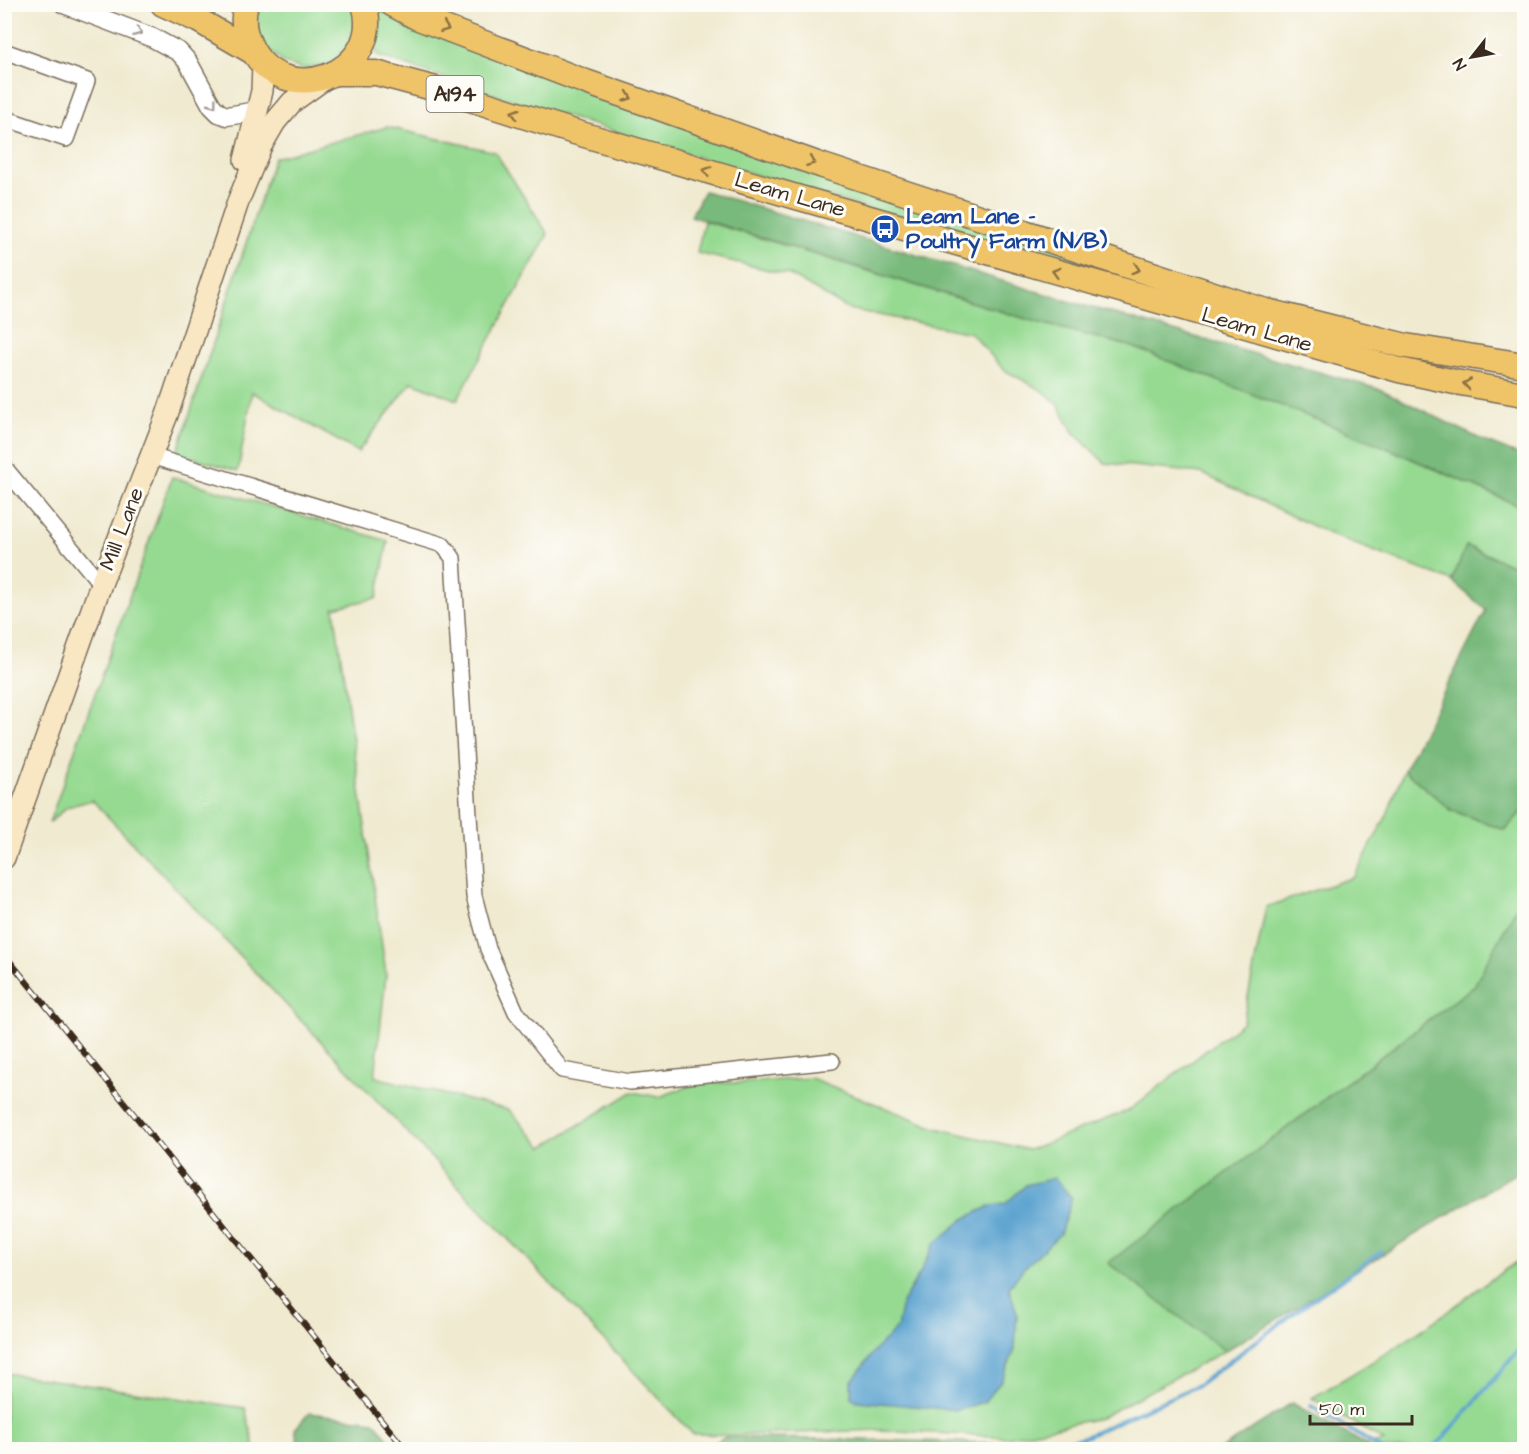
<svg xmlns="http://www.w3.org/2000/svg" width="1529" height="1454" font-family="'Architects Daughter',sans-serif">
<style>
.green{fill:#96da92;stroke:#688258;stroke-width:1.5}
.forest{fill:#78ba7c;stroke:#5a724d;stroke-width:1.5}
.water{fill:#58a1cf;stroke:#4a6676;stroke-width:1.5}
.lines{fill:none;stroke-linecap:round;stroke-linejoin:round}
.stream{stroke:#58a1cf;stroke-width:4}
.minor-casing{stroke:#7a6d5c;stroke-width:18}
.tertiary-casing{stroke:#7a6d5c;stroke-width:21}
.secondary-casing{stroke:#7a6d5c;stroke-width:24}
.trunk-casing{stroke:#7a6d5c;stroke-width:27}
.minor{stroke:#fff;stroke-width:15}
.tertiary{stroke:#fff;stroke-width:18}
.secondary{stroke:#f9e7c3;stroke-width:21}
.trunk{stroke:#efc469;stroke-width:24}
.rail-casing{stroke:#3b2a1e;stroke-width:6}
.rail{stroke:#fdfcf7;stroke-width:4;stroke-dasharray:11;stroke-linecap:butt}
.oneway{stroke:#8c6f40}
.oneway2{stroke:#a79f9a}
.labels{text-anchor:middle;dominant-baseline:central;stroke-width:6;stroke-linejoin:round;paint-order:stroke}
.shield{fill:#fdfcf7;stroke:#75695f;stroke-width:1.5}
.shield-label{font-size:21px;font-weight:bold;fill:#3b2a1e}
.street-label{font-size:22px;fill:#3b2a1e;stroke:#fdfcf7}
.transit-label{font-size:22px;font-weight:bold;fill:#164399;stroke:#fdfcf7;text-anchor:start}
</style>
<rect width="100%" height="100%" fill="#fdfcf7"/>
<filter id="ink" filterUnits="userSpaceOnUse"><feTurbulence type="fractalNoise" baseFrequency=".0167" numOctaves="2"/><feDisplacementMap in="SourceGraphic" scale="12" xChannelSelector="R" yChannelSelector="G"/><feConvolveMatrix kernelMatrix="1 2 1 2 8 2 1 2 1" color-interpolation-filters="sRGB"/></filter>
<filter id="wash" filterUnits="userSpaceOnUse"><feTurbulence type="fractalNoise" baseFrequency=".008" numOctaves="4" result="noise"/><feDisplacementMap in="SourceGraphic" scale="24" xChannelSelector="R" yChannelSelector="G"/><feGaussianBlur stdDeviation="1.35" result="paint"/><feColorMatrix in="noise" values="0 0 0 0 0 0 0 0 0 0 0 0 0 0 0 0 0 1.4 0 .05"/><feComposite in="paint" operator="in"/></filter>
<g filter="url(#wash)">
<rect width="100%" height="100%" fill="#f0ead0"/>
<g class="green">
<path d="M257,5H352L356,15L353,44L330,64L303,69L284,63L267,48L259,34L255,23Z"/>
<path d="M378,11L390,13L1240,312L898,218L502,97L378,56L375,51Z"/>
<path d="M387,127L495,152L548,234L457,400L412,382L358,452L252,392L238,471L177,453L274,158Z"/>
<path d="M704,221L1033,321L1133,347L1378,444L1524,508V570L1467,546L1452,581L1334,536L1201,473L1105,463L1073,432L1058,404L1043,391L1004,370L971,333L848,309L790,275L697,253Z"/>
<path d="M172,477L388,541L377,598L334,608L386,974L375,1077L509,1110L543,1147L632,1092L659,1097L700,1082L737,1083L811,1078L936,1128L1029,1150L1129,1110L1243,1022L1266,907L1354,877L1387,815L1404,770L1451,810L1505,830L1524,809V893L1474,986L1109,1263L1225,1351L1100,1418L1007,1437L881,1430L737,1435L693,1434L92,800L67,807L49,823Z"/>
<path d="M1524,1257V1449H1366V1445L1384,1441L1312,1398C1350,1375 1389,1353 1426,1327C1459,1304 1490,1279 1524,1257Z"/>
<path d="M5,1373L245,1408L255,1449H5Z"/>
</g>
<g class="forest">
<path d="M704,191L1072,302L1382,390L1484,441L1524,457V508L1378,444L1133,347L1033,321L691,216Z"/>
<path d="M1466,546L1524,570V809L1505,830L1451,810L1404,770L1486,610L1452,581Z"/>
<path d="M1524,893V1168L1225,1351L1108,1263L1474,986Z"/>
<path d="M1292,1403L1366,1445V1449H1221Z"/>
<path d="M309,1413L374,1421L397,1449H299L295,1429Z"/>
<path d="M725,1437L1006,1443L1111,1449H710V1445Z"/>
</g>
<path class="water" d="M1054,1178L1072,1198L1060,1234L1023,1269L1009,1288L1017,1313L1015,1349L1002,1380L984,1402L957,1410L857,1401L851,1397V1382L876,1349L897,1328L902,1303L920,1273L934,1244L964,1219L990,1206L1005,1204L1026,1185Z"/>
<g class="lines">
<g class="stream">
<path d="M1311,1406L1383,1450"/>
<path d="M941,1450H979"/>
<path d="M1038,1450L1087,1436L1198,1385L1298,1310L1381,1252"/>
<path d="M1428,1450L1443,1439L1524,1344"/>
</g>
</g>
</g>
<g filter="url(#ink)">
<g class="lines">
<g class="minor-casing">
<g id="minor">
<path d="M4,51L87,81L66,139L4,118"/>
<path d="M151,456L443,545L453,558L474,896L488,949L516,1012L562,1070L630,1082L832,1061"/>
<path d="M4,467L101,584"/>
</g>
</g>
<g class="tertiary-casing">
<path id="tertiary" d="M64,4L153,38L179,52L188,62L212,106L219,113L227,116L257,111"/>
</g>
<g class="secondary-casing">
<g id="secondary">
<path d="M245,160L262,91L263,65"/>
<path d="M4,858L101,584L167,415L239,199L261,146L275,122L292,102L327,77"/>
</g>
</g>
<g class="trunk-casing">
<g id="trunk">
<path d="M163,4L198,20L253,52"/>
<path d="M246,4C242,18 244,33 250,45C281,113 386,74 364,4"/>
<path d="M392,4L416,17L586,82L823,166L1259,309L1406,346L1524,365"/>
<path d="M335,73H376L451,93L571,131L793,196L1399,370L1455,382L1524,394"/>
</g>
</g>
<use href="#minor" class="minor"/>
<use href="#tertiary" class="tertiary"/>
<use href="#secondary" class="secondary"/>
<use href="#trunk" class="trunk"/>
<g class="rail-casing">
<path id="rail" d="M4,954L406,1450"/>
</g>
<use href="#rail" class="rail"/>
</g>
<defs><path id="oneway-chevron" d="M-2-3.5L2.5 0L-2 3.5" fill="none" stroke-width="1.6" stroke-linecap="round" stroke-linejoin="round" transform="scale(1.5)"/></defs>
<g class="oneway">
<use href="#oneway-chevron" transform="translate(445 28) rotate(21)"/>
<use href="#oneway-chevron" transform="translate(628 97) rotate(20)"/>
<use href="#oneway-chevron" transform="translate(515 113) rotate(-162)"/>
<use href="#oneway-chevron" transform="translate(811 162) rotate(20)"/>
<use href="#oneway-chevron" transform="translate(707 171) rotate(-164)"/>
<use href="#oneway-chevron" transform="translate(1136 269) rotate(18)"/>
<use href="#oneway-chevron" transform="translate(1056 272) rotate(-164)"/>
<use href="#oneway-chevron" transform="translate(1467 384) rotate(-171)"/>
</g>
<g class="oneway2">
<use href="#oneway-chevron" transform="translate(138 32) rotate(21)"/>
<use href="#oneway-chevron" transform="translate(213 104) rotate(53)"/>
</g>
</g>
<defs>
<g id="bus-disc" transform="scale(1.5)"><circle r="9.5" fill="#1a4fb4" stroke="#fdfcf7"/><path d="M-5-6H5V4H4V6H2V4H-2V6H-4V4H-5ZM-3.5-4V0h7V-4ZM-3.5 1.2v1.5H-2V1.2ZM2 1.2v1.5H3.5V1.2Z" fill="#fff"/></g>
</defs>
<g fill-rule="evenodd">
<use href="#bus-disc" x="885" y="229"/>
</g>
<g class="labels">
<rect class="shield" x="426.5" y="76" width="57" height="36" rx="4.5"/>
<g class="shield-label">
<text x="455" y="94">A194</text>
</g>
<g class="street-label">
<text transform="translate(790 195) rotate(16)">Leam Lane</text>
<text transform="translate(1257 330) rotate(16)">Leam Lane</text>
<text transform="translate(122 529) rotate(-69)">Mill Lane</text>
</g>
<g class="transit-label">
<text x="906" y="216">Leam Lane -<tspan x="906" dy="25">Poultry Farm (N/B)</tspan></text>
</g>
</g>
<rect width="1529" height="1454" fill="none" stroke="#fdfcf7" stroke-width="24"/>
<g transform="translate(1472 57) rotate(239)" stroke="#fdfcf7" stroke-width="4.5" paint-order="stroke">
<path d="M0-4.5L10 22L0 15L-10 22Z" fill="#3b2a1e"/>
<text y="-9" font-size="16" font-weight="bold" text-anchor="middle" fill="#3b2a1e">N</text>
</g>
<path d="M1310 1415v9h102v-9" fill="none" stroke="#3b2a1e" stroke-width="3"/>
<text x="1319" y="1415" font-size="18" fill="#3b2a1e" stroke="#fdfcf7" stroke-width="4.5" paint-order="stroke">50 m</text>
</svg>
